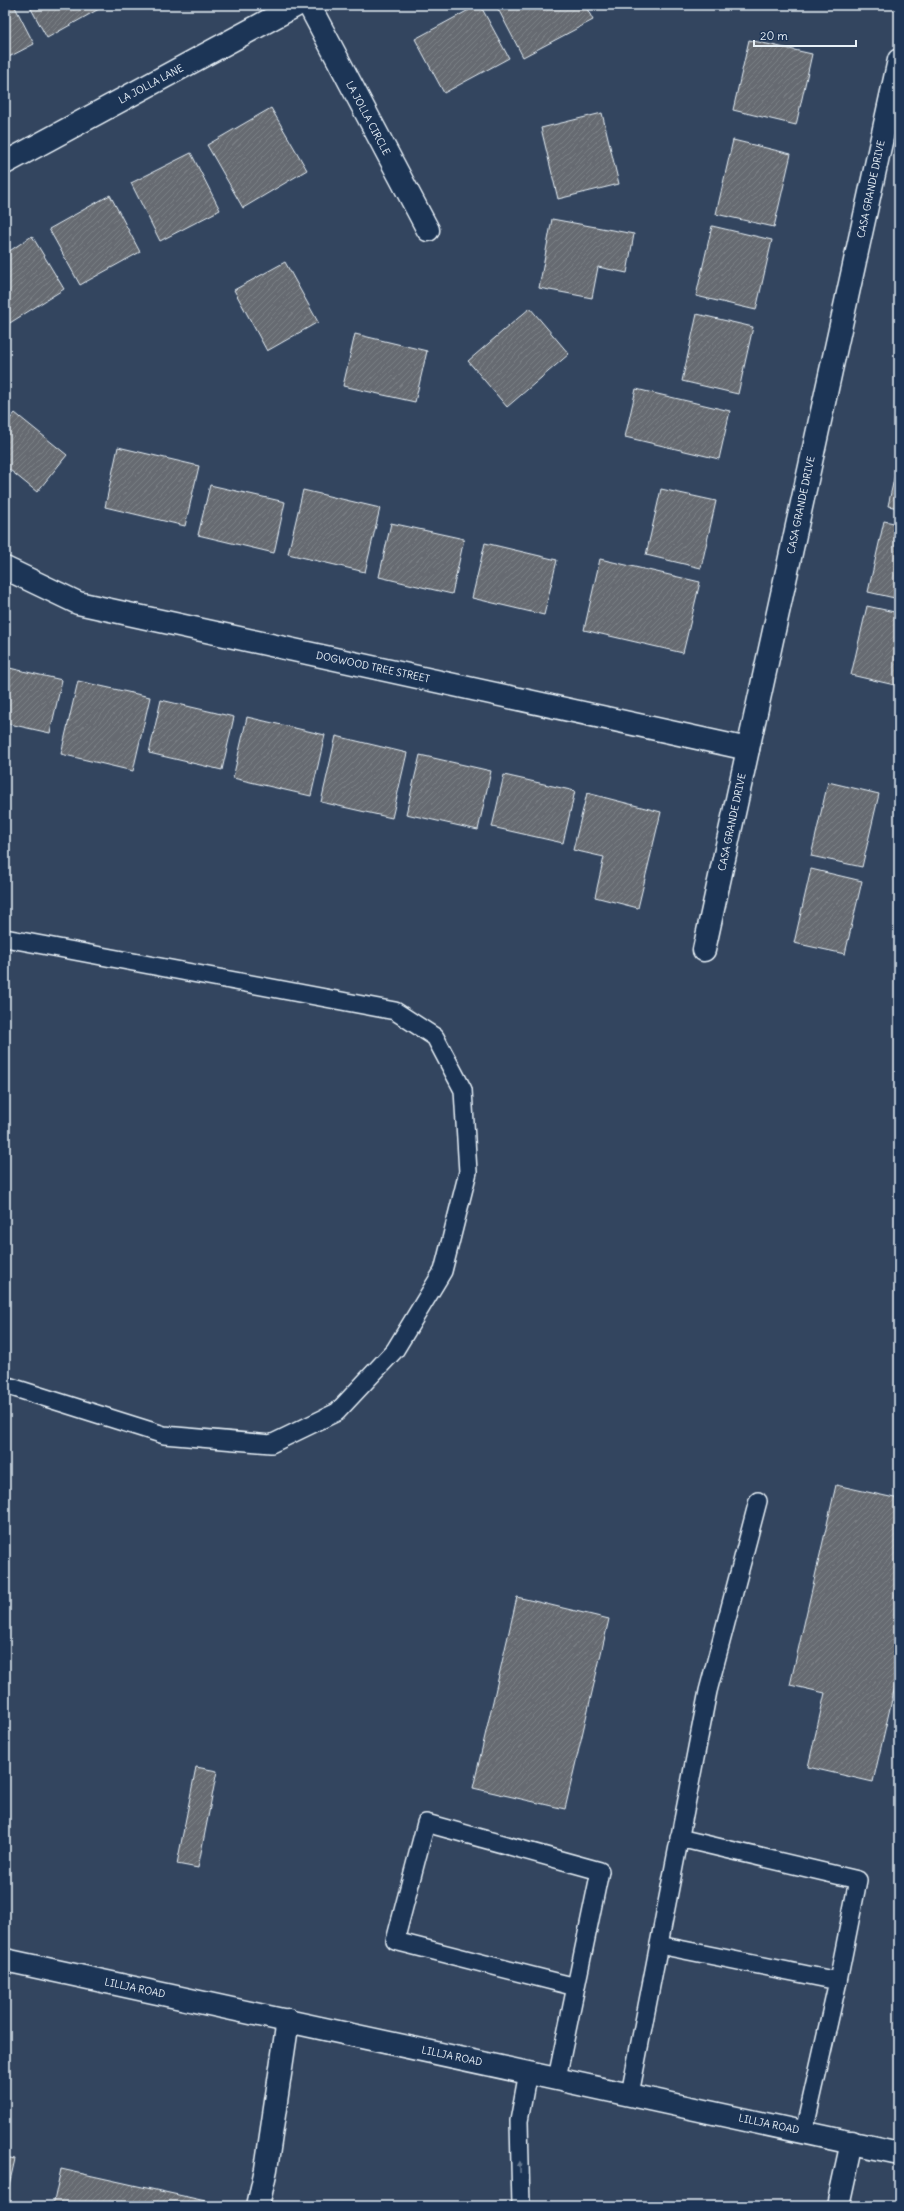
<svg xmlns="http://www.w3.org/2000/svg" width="904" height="2211" font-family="Delius,sans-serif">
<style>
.building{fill:url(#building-hatch);stroke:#e8f1f8}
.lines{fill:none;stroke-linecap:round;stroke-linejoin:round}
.service-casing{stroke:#e8f1f8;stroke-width:20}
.minor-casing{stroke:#e8f1f8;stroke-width:25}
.tertiary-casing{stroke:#e8f1f8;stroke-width:25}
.service{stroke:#1d3557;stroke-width:17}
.minor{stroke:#1d3557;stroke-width:22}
.tertiary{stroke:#1d3557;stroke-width:22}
.oneway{fill:#64778f}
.labels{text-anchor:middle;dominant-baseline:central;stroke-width:3;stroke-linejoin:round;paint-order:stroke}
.street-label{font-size:10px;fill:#e8f1f8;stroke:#1d3557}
</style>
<defs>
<pattern id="building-hatch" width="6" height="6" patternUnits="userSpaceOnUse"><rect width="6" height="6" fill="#666b71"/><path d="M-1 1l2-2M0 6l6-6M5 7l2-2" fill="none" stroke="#7c8186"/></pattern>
</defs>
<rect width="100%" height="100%" fill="#33455f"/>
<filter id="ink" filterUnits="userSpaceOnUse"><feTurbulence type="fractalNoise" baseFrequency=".025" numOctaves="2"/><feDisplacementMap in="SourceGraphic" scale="8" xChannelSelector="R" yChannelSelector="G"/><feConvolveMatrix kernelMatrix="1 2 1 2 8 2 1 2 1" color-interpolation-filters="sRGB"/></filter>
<g filter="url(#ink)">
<g class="building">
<path d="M5,5H14L34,44L5,59Z"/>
<path d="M29,5H106L47,38Z"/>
<path d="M478,5H480L509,58L444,93L415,39Z"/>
<path d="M496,5H585L593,20L523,57Z"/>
<path d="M602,5H612L604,9Z"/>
<path d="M749,40L812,54L796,125L733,110Z"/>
<path d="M271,108L307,170L243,208L207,145Z"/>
<path d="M602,113L619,184L558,199L541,128Z"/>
<path d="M733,140L791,154L774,227L716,214Z"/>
<path d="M191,153L220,210L160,241L131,183Z"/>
<path d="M110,195L140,252L80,285L49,229Z"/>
<path d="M552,219L634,234L627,273L598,267L592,298L539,288Z"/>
<path d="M712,226L772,240L756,310L696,296Z"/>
<path d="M32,236L64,289L5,326V254Z"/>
<path d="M285,262L318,322L267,351L234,290Z"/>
<path d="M530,308L569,354L507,407L468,361Z"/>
<path d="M697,314L753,327L738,394L682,381Z"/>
<path d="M355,334L427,351L415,402L343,386Z"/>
<path d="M636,389L730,411L719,459L625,437Z"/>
<path d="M15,413L67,455L37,492L5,466V425Z"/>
<path d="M118,447L199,466L185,526L105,507Z"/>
<path d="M899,456V508L888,506Z"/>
<path d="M210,485L285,502L274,553L198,535Z"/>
<path d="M661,489L716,501L701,568L646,555Z"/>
<path d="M303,490L380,508L365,572L288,554Z"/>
<path d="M884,521L899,524V599L868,592Z"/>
<path d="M391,523L464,539L452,594L379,577Z"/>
<path d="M485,543L557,560L544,615L472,598Z"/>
<path d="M600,559L700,582L683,653L584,630Z"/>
<path d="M867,606L899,613V686L851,675Z"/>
<path d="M5,667L62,680L50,733L5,723Z"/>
<path d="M78,681L150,697L133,771L61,754Z"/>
<path d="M161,700L234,717L222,770L149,753Z"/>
<path d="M247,717L325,735L311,796L233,778Z"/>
<path d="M336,736L407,753L392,818L321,802Z"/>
<path d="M420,755L491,771L478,830L406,814Z"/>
<path d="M504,775L575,791L563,843L492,827Z"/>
<path d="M828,782L879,794L862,867L811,856Z"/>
<path d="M587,793L661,812L638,908L595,897L604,857L573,850Z"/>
<path d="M811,869L862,881L845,954L794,943Z"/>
<path d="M836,1485L899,1499V1669L873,1782L808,1767L825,1693L790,1685Z"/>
<path d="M517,1597L609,1619L565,1809L473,1788Z"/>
<path d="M196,1767L217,1771L198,1868L177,1864Z"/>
<path d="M5,2157L15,2159L5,2203L19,2206H5Z"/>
<path d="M61,2169L210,2202L209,2206H53Z"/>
</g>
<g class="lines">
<g class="service-casing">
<g id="service">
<path d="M5,938L395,1011L435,1037L463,1090L468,1172L443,1271L395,1350L337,1412L271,1444L164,1435L5,1385"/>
<path d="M679,1838L858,1880L838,1981"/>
<path d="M659,1945L838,1981L804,2132"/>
<path d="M557,2078L600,1871L426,1823L395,1941L576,1987"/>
<path d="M630,2094L708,1691L758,1501"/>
<path d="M521,2206L519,2121L528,2072"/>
</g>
</g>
<g class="minor-casing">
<g id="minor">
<path d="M309,5L428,230"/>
<path d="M5,163L297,5"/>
<path d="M5,568L78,603L748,749"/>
<path d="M704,950L899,60"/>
<path d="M258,2206L266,2169L288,2020"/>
<path d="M838,2206L852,2142"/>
</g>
</g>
<g class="tertiary-casing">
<path id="tertiary" d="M5,1960L899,2153"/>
</g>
<use href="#service" class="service"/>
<use href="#minor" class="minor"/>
<use href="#tertiary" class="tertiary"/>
</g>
<defs><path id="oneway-solid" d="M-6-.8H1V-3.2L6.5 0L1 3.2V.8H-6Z"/></defs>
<use class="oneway" href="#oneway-solid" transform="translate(520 2167) rotate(-91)"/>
</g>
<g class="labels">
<g class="street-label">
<text transform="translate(151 84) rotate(-28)">LA JOLLA LANE</text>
<text transform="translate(368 118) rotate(62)">LA JOLLA CIRCLE</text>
<text transform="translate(871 189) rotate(-78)">CASA GRANDE DRIVE</text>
<text transform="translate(801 505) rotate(-78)">CASA GRANDE DRIVE</text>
<text transform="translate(373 667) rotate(12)">DOGWOOD TREE STREET</text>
<text transform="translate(732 822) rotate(-78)">CASA GRANDE DRIVE</text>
<text transform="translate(135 1988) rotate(12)">LILLJA ROAD</text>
<text transform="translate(452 2056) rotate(12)">LILLJA ROAD</text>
<text transform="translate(769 2124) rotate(12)">LILLJA ROAD</text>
</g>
</g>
<rect width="904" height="2211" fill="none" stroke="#1d3557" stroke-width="20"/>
<rect x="10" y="10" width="884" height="2191" fill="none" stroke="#e8f1f8" stroke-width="1.5" filter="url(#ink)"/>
<path d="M754 40v6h102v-6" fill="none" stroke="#e8f1f8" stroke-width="2"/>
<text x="760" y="40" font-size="12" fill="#e8f1f8" stroke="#1d3557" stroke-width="3" paint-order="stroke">20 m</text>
</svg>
